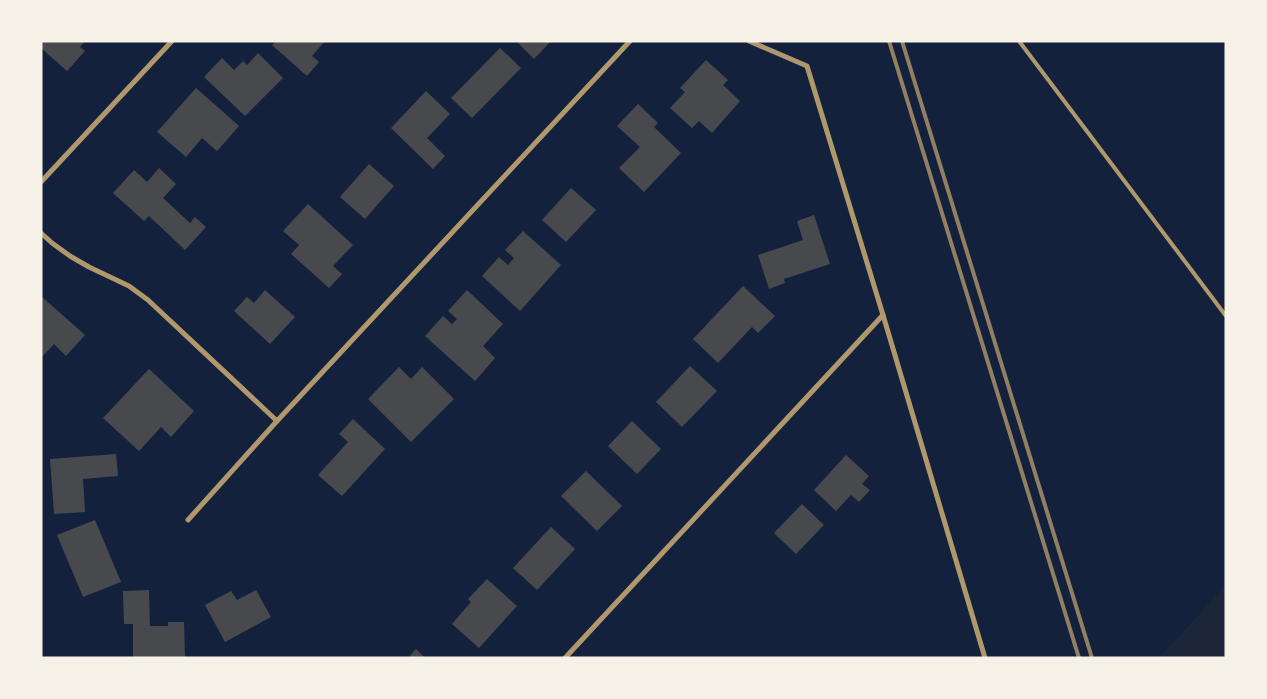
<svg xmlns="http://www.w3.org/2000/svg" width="1267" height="699" font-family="'Fira Sans Condensed',sans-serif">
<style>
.green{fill:#1d2539}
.building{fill:#48494c}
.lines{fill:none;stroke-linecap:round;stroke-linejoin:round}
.service{stroke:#b1986c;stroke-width:4}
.minor{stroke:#b1986c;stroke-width:5}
.rail{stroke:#918062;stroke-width:4}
</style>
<rect width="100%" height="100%" fill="#14213d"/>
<path class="green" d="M1226,585V658H1159Z"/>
<g class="building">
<path d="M41,41H85L80,47L85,51L67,71L41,48Z"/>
<path d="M276,41H325L312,56L319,62L307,76L272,45Z"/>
<path d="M516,41H551L534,59Z"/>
<path d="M500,48L521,68L472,118L451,98Z"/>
<path d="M258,53L283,78L245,116L204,77L222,58L234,70L243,61L247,65Z"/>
<path d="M706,60L728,80L723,85L740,101L712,133L699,121L692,128L670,108L685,92L680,88Z"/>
<path d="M196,88L239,126L217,151L202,138L186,157L157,132Z"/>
<path d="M426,91L450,114L427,138L445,156L433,169L391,128Z"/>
<path d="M638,104L658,123L654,127L681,153L644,192L619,168L640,147L617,126Z"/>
<path d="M369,164L394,186L365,219L340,197Z"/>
<path d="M159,168L176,184L163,198L190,223L195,217L206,227L185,250L149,216L144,221L113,193L134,170L147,182Z"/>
<path d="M571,188L596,210L566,242L542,220Z"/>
<path d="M308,204L353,245L333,266L342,274L329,288L291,254L299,245L283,231Z"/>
<path d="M814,215L830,264L784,279L785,283L769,289L758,255L803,240L797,221Z"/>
<path d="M523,231L561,265L520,311L482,276L499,257L508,265L514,258L505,250Z"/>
<path d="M743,286L775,316L758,333L752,327L718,363L693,339Z"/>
<path d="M265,290L295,317L270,344L234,311L247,297L254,303Z"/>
<path d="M467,290L503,324L483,346L495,358L475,381L425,336L443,316L452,324L457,319L448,311Z"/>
<path d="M41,296L85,335L66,356L54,344L43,356L41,354Z"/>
<path d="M690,366L717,391L682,427L656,402Z"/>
<path d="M399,367L411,379L422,367L454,399L411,442L368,399Z"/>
<path d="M149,369L194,411L171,437L161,427L139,451L103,418Z"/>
<path d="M353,419L385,449L342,496L318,475L348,442L339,434Z"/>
<path d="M632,421L661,449L637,474L608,446Z"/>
<path d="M116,454L118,476L83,479L85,512L54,514L50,459Z"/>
<path d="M846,455L869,476L862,484L870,490L859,502L851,495L836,511L814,490Z"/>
<path d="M586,471L622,506L597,531L561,496Z"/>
<path d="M802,504L824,525L796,554L774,533Z"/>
<path d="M95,520L121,582L83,597L57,535Z"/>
<path d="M551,527L575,549L537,590L513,568Z"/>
<path d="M487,579L517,606L479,648L452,624L471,602L468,599Z"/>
<path d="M149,590L150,626H168V622H184L185,658H133V624H124L123,591Z"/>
<path d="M256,590L271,617L225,642L205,605L231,591L237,600Z"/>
<path d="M416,649L425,658H408Z"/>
</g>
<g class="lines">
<path class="service" d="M1019,41L1226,316"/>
<g class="minor">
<path d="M749,41L807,66L883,315L985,658"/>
<path d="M41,182L172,41"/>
<path d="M41,233L52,243L70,256L89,267L129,286L148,300L277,421"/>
<path d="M188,520L277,421L630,41"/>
<path d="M565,658L883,315"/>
</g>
<g class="rail">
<path d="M889,41L1079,658"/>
<path d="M902,41L1092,658"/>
</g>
</g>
<rect width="1267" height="699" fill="none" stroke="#f6f1e7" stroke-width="85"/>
</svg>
